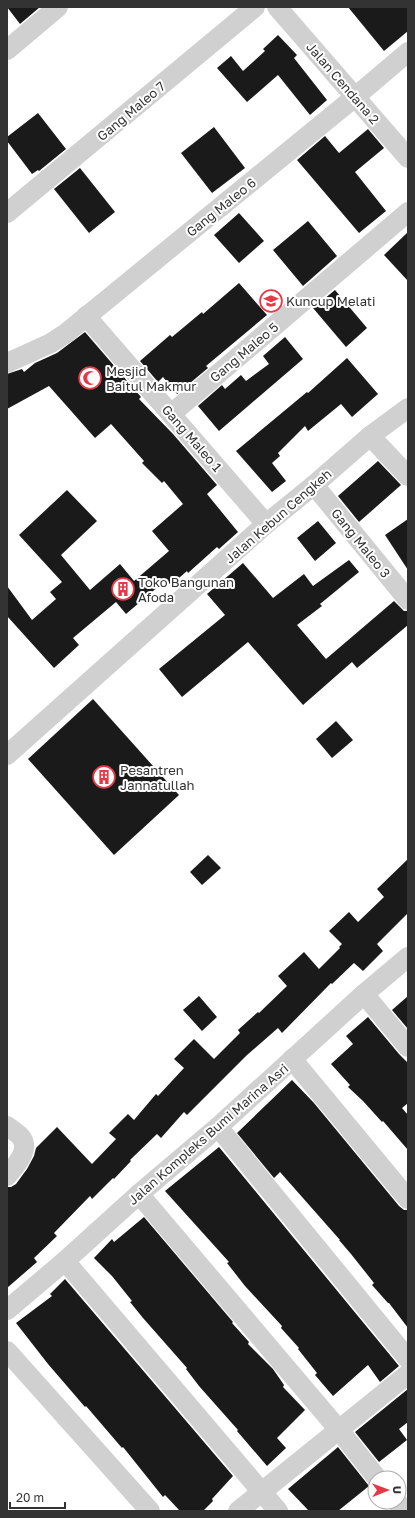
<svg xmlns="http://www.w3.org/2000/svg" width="415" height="1518" font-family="'Golos Text',sans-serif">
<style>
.building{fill:#1a1a1a}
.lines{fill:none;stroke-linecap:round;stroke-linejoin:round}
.minor{stroke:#d0d0d0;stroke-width:20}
.labels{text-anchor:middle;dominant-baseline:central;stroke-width:4;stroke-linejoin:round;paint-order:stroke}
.street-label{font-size:13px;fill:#333;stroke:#fff}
.poi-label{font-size:13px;fill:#333;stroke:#fff;text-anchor:start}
</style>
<rect width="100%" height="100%" fill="#fff"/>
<g class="building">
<path d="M7,7H40L20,24Z"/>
<path d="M348,7H408V31L384,51Z"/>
<path d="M278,35L297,55L294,58L327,100L310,115L278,75L247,102L217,68L231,56L243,71L265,51L263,49Z"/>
<path d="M38,113L66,149L39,171L38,170L32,174L7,141V137Z"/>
<path d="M214,127L245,168L212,193L181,153Z"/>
<path d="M368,129L384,148L355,172L386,211L359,233L297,160L325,136L339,153Z"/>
<path d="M80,168L115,212L89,233L54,189Z"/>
<path d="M239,213L264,241L239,263L214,235Z"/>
<path d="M308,221L337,256L303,286L273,250Z"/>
<path d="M408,232V281L384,255Z"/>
<path d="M239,283L267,315L206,366L208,368L177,394L163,377L158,382L140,361L170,335L172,337L202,312L203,314Z"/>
<path d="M335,290L367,328L346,347L313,308Z"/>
<path d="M85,332L141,397L139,399L173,434L217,485L207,494L238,532L219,549L217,547L188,573L187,571L171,585L166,580L126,614L116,602L73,638L79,645L54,668L7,616V586L32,620L56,599L50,592L62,582L19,535L67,490L97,521L61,555L90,590L120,564L134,581L169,551L152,531L183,504L164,481L162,483L142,463L144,461L111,424L95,438L49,386L7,409V374L22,369L24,372L35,363L57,353Z"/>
<path d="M285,337L303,359L219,431L198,406L222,385L225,389L241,375L246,381L269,364L263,356Z"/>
<path d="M347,358L378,394L352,417L341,404L308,431L305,426L278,453L280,456L272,463L286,481L272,492L236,451L307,392L308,393Z"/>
<path d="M378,461L401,485L359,522L338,496Z"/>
<path d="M408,519V570L385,535Z"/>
<path d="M318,521L336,543L315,561L297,538Z"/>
<path d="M349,560L359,572L320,604L322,606L297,625L326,659L394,601L404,611H408V625L357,668L352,662L303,705L248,642L182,697L159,669L225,615L207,594L243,563L273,598L304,574L313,586Z"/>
<path d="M93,699L179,795L114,855L28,759Z"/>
<path d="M336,721L353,740L332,758L316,739Z"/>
<path d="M208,855L221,868L202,885L190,872Z"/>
<path d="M408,859V913L377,944L383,951L363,971L354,963L332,984L331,983L282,1033L278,1028L247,1055L187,1115L184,1112L161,1138L157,1134L130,1160L131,1161L114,1179L113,1178L92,1199L90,1196L54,1233L57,1236L34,1258L37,1262L7,1288V1187H11L16,1184L27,1169L34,1156L36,1148L57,1127L92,1164L116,1139L109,1133L128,1114L134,1120L156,1094L158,1096L184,1068L174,1059L194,1039L214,1059L240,1033L238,1030L258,1012L259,1013L287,986L278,976L304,952L319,969L340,948L339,947L342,944L329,931L349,912L358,922L384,897L377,889Z"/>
<path d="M199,996L217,1017L202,1031L183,1010Z"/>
<path d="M408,996V1029L392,1010Z"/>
<path d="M368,1017L399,1054L408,1063V1103L402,1108L408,1115V1150L383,1121L382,1122L363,1101L348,1087L350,1085L331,1064L353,1044L346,1036Z"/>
<path d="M292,1080L314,1103L399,1206L404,1210H408V1328L389,1303H388L372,1285L374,1283L351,1254L339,1240H340L280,1172L274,1178L237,1133Z"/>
<path d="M219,1147L399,1366L380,1382L368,1365L333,1396L315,1375L317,1373L298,1349L299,1348L281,1328L282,1326L245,1286L227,1263L229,1262L165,1191Z"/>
<path d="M144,1217L233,1322L232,1323L249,1342L248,1344L273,1369L284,1385L283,1387L305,1410L277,1438L286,1448L267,1466L237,1431L238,1430L199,1386L186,1369L187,1368L143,1318L130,1302L132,1301L112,1276L94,1258L112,1239L114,1242Z"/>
<path d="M65,1279L233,1476L212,1499L213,1501L203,1511H180L165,1495L163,1497L123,1447L122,1448L86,1406L85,1407L48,1364L16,1323L52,1296L50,1294Z"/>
<path d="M408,1389V1422L399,1429L407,1440L379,1462L355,1432Z"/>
<path d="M338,1447L369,1486L338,1511H309L288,1489Z"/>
</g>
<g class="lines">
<g class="minor">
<path d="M277,7L408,158"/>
<path d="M7,50L58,7"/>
<path d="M7,213L255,7"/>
<path d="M86,316L266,524"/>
<path d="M7,363L51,343L65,334L355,97L408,52"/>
<path d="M171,414L408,212"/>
<path d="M370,436L408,476"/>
<path d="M314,485L408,600"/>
<path d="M7,755L266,524L314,485L370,436L408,408"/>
<path d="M364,994L408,1047"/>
<path d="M292,1059L408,1199"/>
<path d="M7,1126C11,1129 16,1132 20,1136C32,1149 15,1166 7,1176"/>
<path d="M218,1127L408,1359"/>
<path d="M139,1194L339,1430L377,1478"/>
<path d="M65,1261L278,1511"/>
<path d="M7,1310L65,1261L139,1194L218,1127L364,994L408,957"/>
<path d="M7,1351L150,1511"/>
<path d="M397,1502L404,1511"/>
<path d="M238,1511L408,1374"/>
</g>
</g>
<defs>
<g id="school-ring" transform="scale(1.15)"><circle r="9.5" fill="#fff" stroke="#e63946" stroke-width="1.5"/><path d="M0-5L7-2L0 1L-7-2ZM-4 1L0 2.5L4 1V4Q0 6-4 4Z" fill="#e63946"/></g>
<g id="mosque-ring" transform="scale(1.15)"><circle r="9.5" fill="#fff" stroke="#e63946" stroke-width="1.5"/><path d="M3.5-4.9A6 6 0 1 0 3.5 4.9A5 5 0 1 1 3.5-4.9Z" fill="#e63946"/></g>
<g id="building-ring" transform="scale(1.15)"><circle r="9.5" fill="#fff" stroke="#e63946" stroke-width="1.5"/><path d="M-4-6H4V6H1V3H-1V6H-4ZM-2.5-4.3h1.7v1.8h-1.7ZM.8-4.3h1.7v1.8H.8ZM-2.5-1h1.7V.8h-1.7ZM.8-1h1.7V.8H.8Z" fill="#e63946"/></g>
</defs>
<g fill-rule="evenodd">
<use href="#school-ring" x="271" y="301"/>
<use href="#mosque-ring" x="90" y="378"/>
<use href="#building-ring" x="123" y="589"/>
<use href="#building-ring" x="104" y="777"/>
</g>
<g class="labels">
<g class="street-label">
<text transform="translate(343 83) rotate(49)">Jalan Cendana 2</text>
<text transform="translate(131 111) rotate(-40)">Gang Maleo 7</text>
<text transform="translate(221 207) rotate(-39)">Gang Maleo 6</text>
<text transform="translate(244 352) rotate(-40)">Gang Maleo 5</text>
<text transform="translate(192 438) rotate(49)">Gang Maleo 1</text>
<text transform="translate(278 516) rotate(-41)">Jalan Kebun Cengkeh</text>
<text transform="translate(361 543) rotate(51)">Gang Maleo 3</text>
<text transform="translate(208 1134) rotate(-41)">Jalan Kompleks Bumi Marina Asri</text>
</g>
<g class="poi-label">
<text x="286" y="301">Kuncup Melati</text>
<text x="106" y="371">Mesjid<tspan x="106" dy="15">Baitul Makmur</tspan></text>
<text x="138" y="582">Toko Bangunan<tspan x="138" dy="15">Afoda</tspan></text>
<text x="120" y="770">Pesantren<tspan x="120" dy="15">Jannatullah</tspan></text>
</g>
</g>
<rect width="415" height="1518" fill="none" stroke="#333333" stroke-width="16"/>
<g transform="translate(387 1490) rotate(89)"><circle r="19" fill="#ffffff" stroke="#adadad"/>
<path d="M0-3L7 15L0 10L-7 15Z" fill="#e63946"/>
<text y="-6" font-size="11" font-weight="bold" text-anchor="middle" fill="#333333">U</text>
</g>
<path d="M10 1502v6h55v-6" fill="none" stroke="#333333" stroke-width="2"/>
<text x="16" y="1502" font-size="12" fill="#333333" stroke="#ffffff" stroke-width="3" paint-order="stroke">20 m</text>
</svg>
